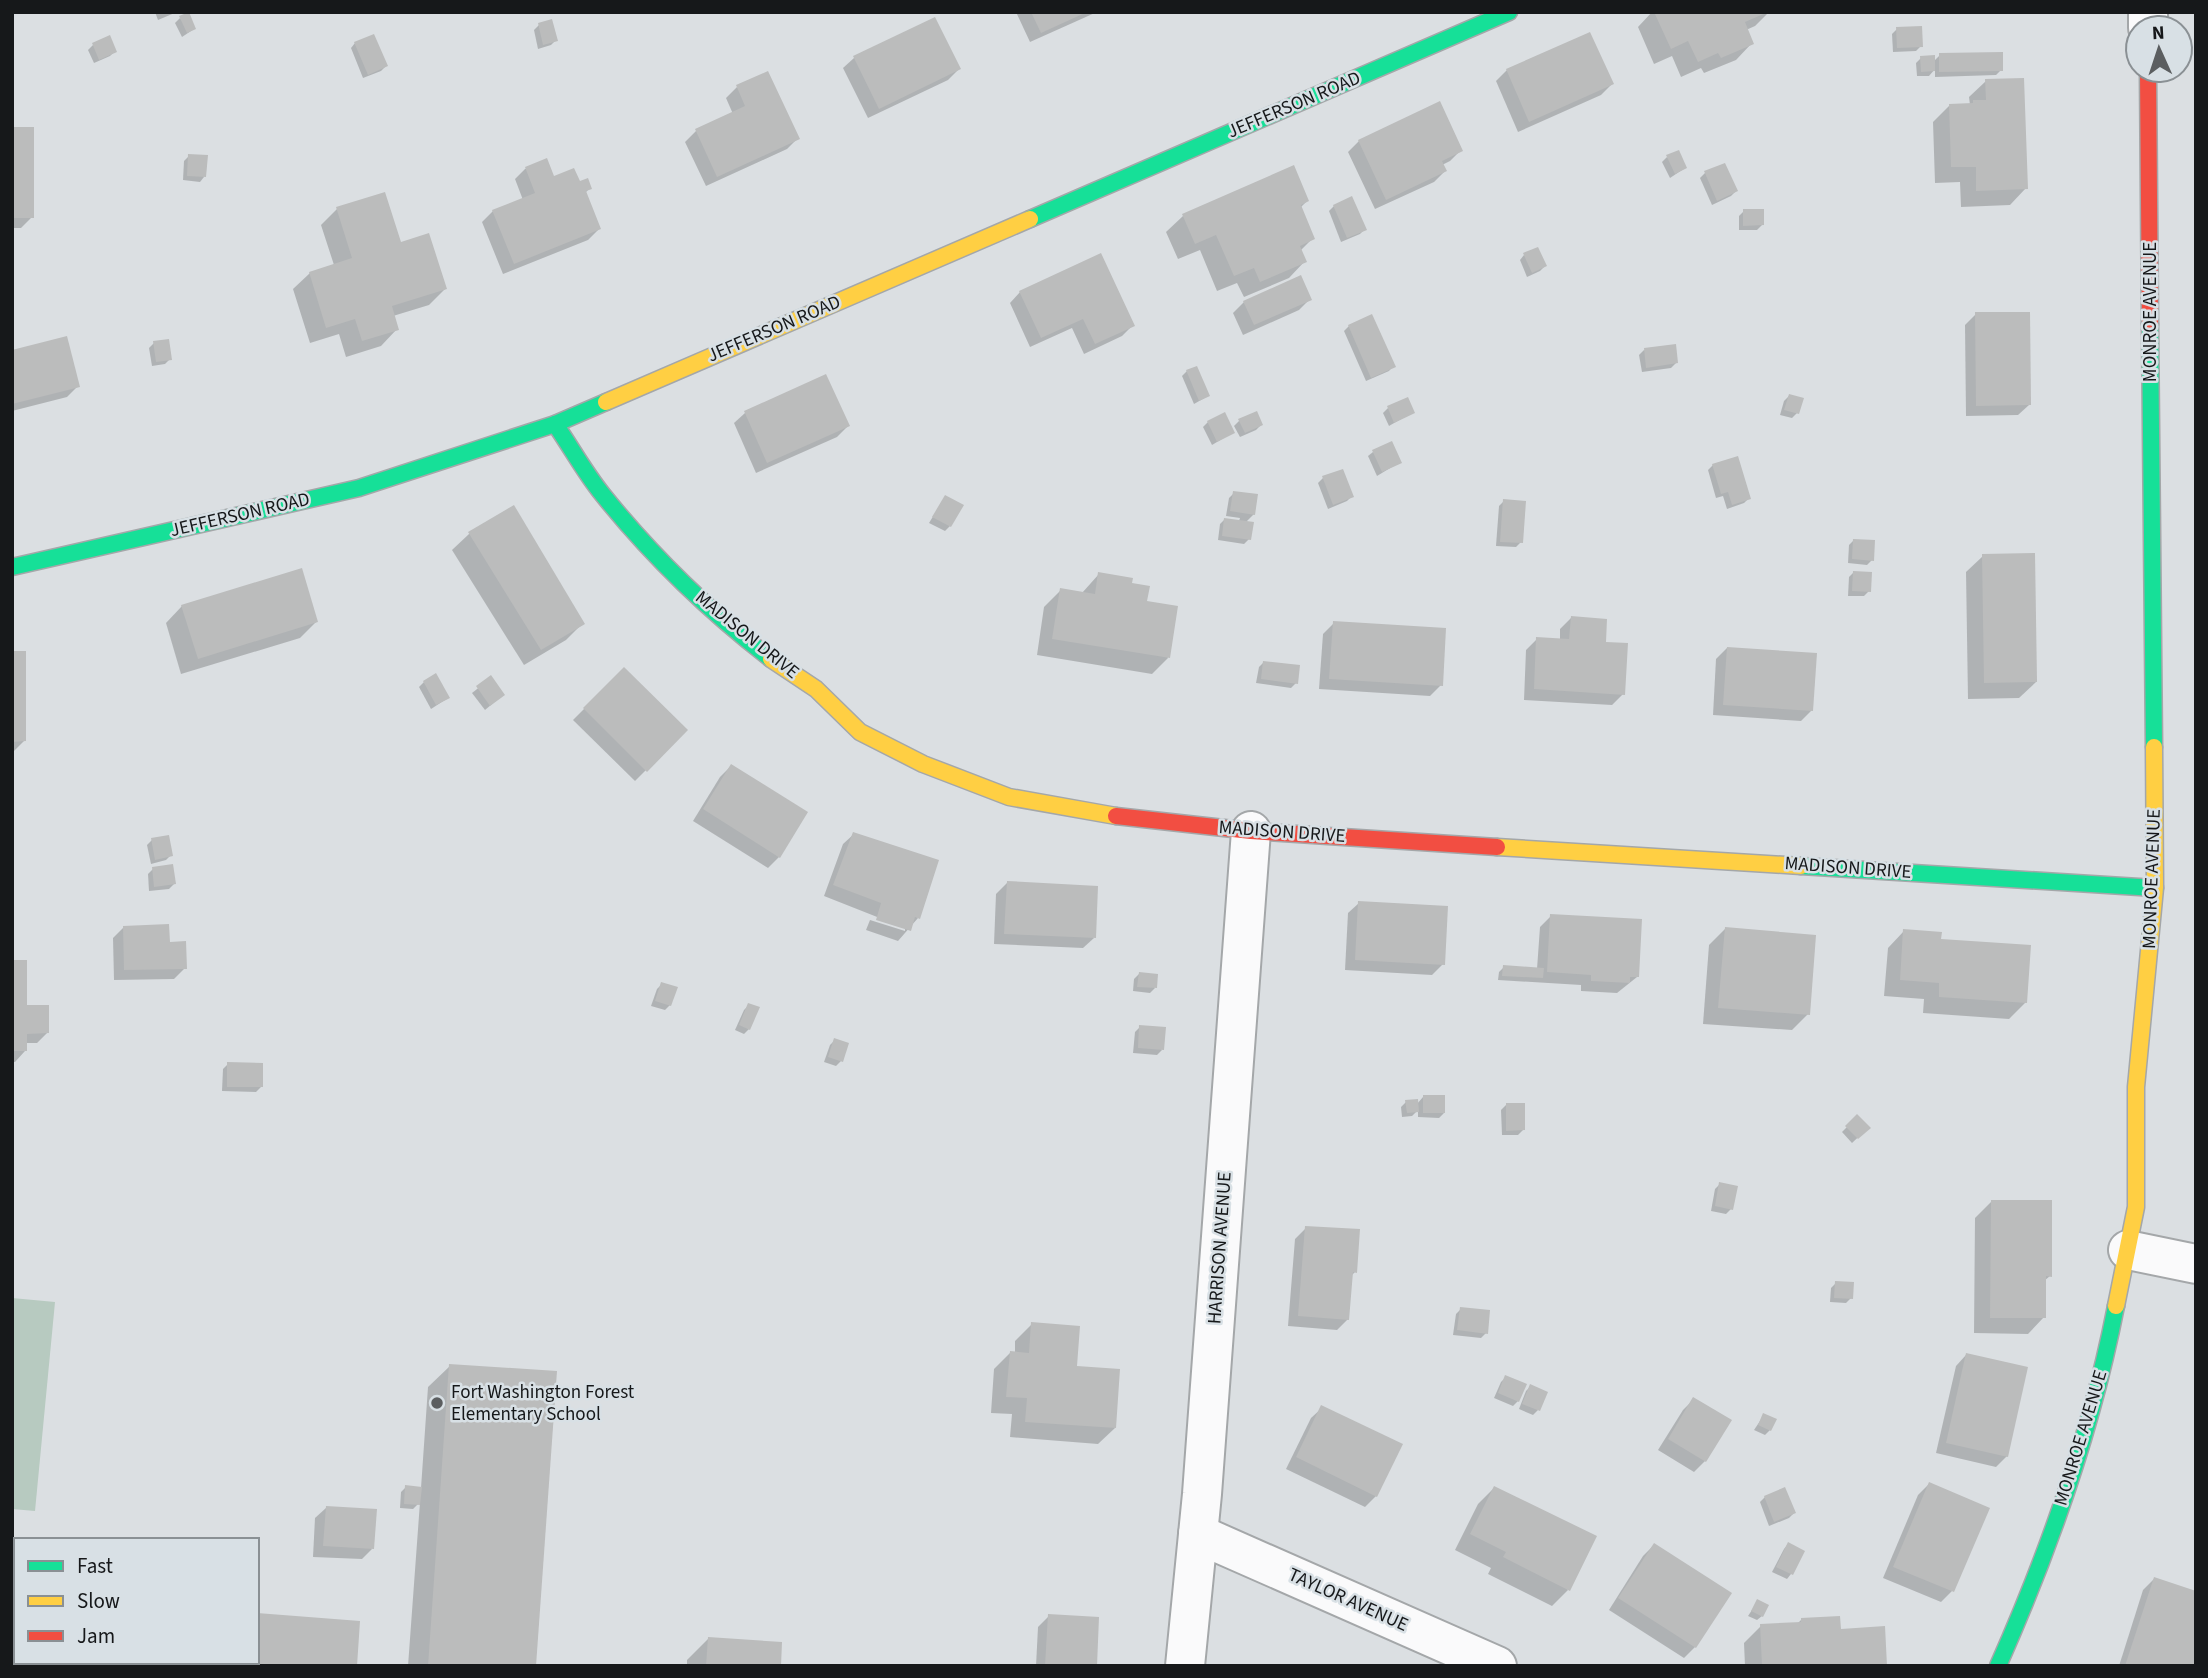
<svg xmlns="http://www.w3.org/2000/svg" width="2208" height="1678" font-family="'Source Sans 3',sans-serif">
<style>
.green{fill:#b7cac0}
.shadow{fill:#0003}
.building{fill:#bbbcbc}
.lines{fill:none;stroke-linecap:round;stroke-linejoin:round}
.street-casing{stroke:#a4a7a9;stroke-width:42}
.fast-casing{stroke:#a4a7a9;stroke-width:19}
.slow-casing{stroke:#a4a7a9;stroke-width:19}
.jam-casing{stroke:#a4a7a9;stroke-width:19}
.street{stroke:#fafafb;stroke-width:38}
.fast{stroke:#16e098;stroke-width:16}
.slow{stroke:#ffcf43;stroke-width:16}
.jam{stroke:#f24e42;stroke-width:16}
.poi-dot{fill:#5b5e60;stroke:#d8e0e5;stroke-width:2.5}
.labels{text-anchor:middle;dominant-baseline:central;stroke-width:5;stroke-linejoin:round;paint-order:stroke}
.street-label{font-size:19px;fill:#16181a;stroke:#d8e0e5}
.poi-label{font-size:19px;fill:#16181a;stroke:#d8e0e5;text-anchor:start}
</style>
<rect width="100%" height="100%" fill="#dbdfe2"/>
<path class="green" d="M12,1298L55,1302L35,1511L12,1509Z"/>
<g class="shadow">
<path d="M155,12H177L158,20Z"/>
<path d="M1016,12H1097L1030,42Z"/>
<path d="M1652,12H1769L1755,26L1746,30L1752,43L1736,60L1704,73L1701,68L1681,77L1672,56L1654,64L1638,27Z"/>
<path d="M180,18L194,29L182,37L175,23Z"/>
<path d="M539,25L556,40L551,45L538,49L534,30Z"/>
<path d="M1897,29L1921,46L1916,51L1893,52L1892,34Z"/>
<path d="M355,43L386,66L381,71L363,78L351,48Z"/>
<path d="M93,45L115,51L110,56L94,63L88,50Z"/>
<path d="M1940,55L2001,70L1996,75L1935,77V69L1929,76H1917L1916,63L1921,58L1933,62Z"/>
<path d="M854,58L959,69L948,80L868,118L843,68Z"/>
<path d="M1507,70L1612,84L1601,95L1518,132L1496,81Z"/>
<path d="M1986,81L2026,188L2010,205L1961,207L1960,182L1935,183L1933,122L1949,106L1970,105L1969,97Z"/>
<path d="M737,87L798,138L787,149L706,186L685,142L696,131L733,114L726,98Z"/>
<path d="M12,128L32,217L21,228H12Z"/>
<path d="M1359,141L1461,150L1450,161L1442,165L1445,171L1434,182L1375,209L1348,152Z"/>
<path d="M189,156L204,177L200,182L183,180L184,161Z"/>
<path d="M1667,157L1685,168L1670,178L1662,162Z"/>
<path d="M546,161L553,178L579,183L590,188L585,193L599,229L588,240L503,274L482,222L493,211L523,200L515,179L525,169Z"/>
<path d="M1724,165L1736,191L1731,196L1712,205L1700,178L1705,173Z"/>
<path d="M1307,201L1300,208L1313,238L1300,251L1305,261L1289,278L1244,297L1237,283L1217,291L1200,250L1178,259L1166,232L1183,216Z"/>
<path d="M1334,206L1365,229L1360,234L1341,242L1329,211Z"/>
<path d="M337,209L399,244L445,289L429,305L393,316L397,329L381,346L346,357L339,334L310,343L293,289L310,273L334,265L321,225Z"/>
<path d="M1744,211L1762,225L1757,230H1739V216Z"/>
<path d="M1524,255L1545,266L1540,271L1527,277L1520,260Z"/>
<path d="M1020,292L1133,325L1122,336L1084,354L1072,328L1030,347L1010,303Z"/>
<path d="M1310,299L1299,310L1243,335L1233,313L1244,302Z"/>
<path d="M1976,314L2029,405L2018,415L1966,416L1965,325Z"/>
<path d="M1349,326L1393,366L1389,371L1366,381L1344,331Z"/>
<path d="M154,343L170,359L165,364L152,366L149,348Z"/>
<path d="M1644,350L1676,363L1671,368L1642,372L1639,355Z"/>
<path d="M12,352L78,386L67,397L12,411Z"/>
<path d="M1187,371L1208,396L1194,404L1182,376Z"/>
<path d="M825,376L848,426L837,437L756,473L734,423L745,413Z"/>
<path d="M1789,396L1797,413L1792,418L1780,415L1784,401Z"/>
<path d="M1388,408L1413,412L1389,426L1383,413Z"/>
<path d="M1239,421L1261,425L1256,430L1240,437L1234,426Z"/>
<path d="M1208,422L1232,433L1212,445L1203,427Z"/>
<path d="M1373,452L1400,462L1377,476L1368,456Z"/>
<path d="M1713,465L1749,498L1744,503L1727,509L1723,496L1716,498L1708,470Z"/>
<path d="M1323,478L1352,496L1347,501L1328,509L1318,483Z"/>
<path d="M1234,493L1254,514L1246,522L1249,539L1244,544L1218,540L1220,524L1225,519L1239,521L1240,518L1226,516L1229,498Z"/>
<path d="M945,497L950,526L945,531L929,523Z"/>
<path d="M1504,501L1521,542L1516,547L1496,546L1499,506Z"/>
<path d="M513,507L582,624L566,640L524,665L452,550L469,534Z"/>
<path d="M1854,540L1872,560L1867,565L1848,563L1849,545Z"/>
<path d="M1983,556L2036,682L2019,698L1968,699L1966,572Z"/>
<path d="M1854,572L1869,591L1864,596H1848L1849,577Z"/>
<path d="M1099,574L1130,584L1145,603L1168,658L1152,674L1037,655L1044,607L1061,590L1082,593Z"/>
<path d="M182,606L316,622L300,638L181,674L166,623Z"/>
<path d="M1571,618L1604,644L1623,694L1612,705L1524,700L1526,650L1537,639L1560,641V629Z"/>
<path d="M1334,623L1441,685L1430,696L1319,689L1323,634Z"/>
<path d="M1727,648L1812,710L1801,721L1713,715L1716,659Z"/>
<path d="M12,653L24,741L13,752H12Z"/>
<path d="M1264,662L1296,683L1291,688L1256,683L1259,667Z"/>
<path d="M624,669L686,730L635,781L573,720Z"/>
<path d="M491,678L498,699L485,710L472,693Z"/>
<path d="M424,682L448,698L431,709L419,687Z"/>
<path d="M731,766L779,857L768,868L693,821L720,777Z"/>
<path d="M854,834L918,918L898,941L866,930L870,920L905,931V928L824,896L843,844Z"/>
<path d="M152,840L171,855L166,860L151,864L147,845Z"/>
<path d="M153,869L174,884L169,889L149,891L148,874Z"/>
<path d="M1007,883L1094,938L1083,948L994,944L996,894Z"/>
<path d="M1359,903L1443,964L1432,975L1345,970L1348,913Z"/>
<path d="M1551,916L1637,977L1617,993L1581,991V985L1498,980L1499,972L1504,967L1537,969L1540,927Z"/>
<path d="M123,928L169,944L185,968L174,979L114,980L113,938Z"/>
<path d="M1725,929L1808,1014L1792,1030L1703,1024L1709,945Z"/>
<path d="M1904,931L1939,941L2026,1002L2009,1019L1923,1013L1924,999L1884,996L1888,948Z"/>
<path d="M12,962L25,1006L48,1032L37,1043H25V1051L15,1062H12Z"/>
<path d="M1139,974L1155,988L1150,993L1133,991L1134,979Z"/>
<path d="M662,984L670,1005L665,1010L651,1006L657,989Z"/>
<path d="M749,1005V1029L744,1034L735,1030L744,1010Z"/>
<path d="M1140,1027L1162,1050L1157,1055L1133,1053L1135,1032Z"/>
<path d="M835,1040L841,1061L836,1066L824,1062L830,1045Z"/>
<path d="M228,1064L261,1087L256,1092L222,1091L223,1069Z"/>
<path d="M1423,1097L1444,1113L1439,1118L1418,1117V1110L1412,1116L1402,1117L1401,1107L1406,1102L1417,1104Z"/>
<path d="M1506,1105L1523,1130L1518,1135H1502L1501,1110Z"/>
<path d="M1857,1117L1868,1128L1852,1143L1842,1132Z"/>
<path d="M1720,1184L1731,1209L1726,1214L1711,1211L1715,1189Z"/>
<path d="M1992,1201L2050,1276L2044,1281V1317L2028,1334L1974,1333L1975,1218Z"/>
<path d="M1306,1228L1355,1272L1351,1276L1348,1319L1337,1330L1288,1326L1295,1239Z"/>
<path d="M1836,1283L1851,1298L1846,1303L1830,1302L1831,1288Z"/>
<path d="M1461,1309L1486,1333L1481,1338L1453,1335L1456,1314Z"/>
<path d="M1032,1324L1075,1368L1115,1428L1098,1444L1010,1437L1012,1414L991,1413L994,1369L1010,1353H1015V1341Z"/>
<path d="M1966,1355L2007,1456L1996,1467L1936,1453L1956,1366Z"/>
<path d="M450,1366L534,1666H408L420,1502L413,1509L400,1508L401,1492L406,1487L421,1488L428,1387Z"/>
<path d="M1506,1377L1518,1401L1513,1406L1494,1398L1501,1382Z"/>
<path d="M1531,1386L1538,1410L1533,1415L1519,1409L1526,1391Z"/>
<path d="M1694,1399L1730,1421L1705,1461L1694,1472L1658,1450L1683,1410Z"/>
<path d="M1322,1408L1376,1496L1365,1507L1286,1469L1311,1418Z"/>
<path d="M1764,1415L1770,1430L1765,1435L1754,1430Z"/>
<path d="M1929,1484L1987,1509L1952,1591L1941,1602L1883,1578L1918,1495Z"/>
<path d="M1494,1488L1568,1590L1552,1606L1488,1574L1491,1568L1455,1550L1478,1504Z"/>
<path d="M1765,1497L1794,1513L1789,1518L1769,1526L1760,1502Z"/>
<path d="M326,1508L372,1549L362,1559L313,1557L315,1518Z"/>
<path d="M1788,1544L1791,1574L1787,1579L1772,1572L1784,1549Z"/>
<path d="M1654,1545L1730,1593L1695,1647L1684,1658L1609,1610L1643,1556Z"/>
<path d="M2154,1579L2196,1593V1657L2193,1666H2119L2143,1590Z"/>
<path d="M1758,1601L1762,1616L1757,1620L1748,1616Z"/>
<path d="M1049,1616L1095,1666H1036L1038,1627Z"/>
<path d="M1801,1620L1839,1630L1885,1666H1745L1744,1643L1761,1626L1797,1624Z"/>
<path d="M709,1638L779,1666H687V1660Z"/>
<path d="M230,1662H257L355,1666H230Z"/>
</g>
<g class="building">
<path d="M189,12L196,29L187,33L179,16Z"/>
<path d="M1031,12H1087L1041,33Z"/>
<path d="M1654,12H1768L1745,22L1754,44L1721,58L1718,53L1698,62L1688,41L1671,49Z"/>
<path d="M935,17L961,69L879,109L853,56Z"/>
<path d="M552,19L558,41L543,45L538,23Z"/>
<path d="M1922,26L1923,47L1897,48L1896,27Z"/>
<path d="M1590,32L1614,84L1529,122L1506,69Z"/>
<path d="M374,34L388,66L368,75L354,42Z"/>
<path d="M110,35L117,52L99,60L92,43Z"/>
<path d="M2003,52V71L1939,72V53Z"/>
<path d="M1935,55V71L1921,72L1920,56Z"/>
<path d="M768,71L800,139L717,177L695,129L745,106L736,85Z"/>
<path d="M2024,78L2028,189L1976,191V167H1951L1949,104L1973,103V100H1986L1985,79Z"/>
<path d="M1440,101L1463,151L1442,161L1447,171L1386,200L1358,140Z"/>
<rect x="12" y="127" width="22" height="91"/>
<path d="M1679,150L1687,168L1675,174L1666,155Z"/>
<path d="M188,154L208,155L206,177L187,176Z"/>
<path d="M547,158L554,176L574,168L580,181L588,178L592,189L586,191L601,229L514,264L492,210L535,193L525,167Z"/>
<path d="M1725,163L1738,191L1717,201L1704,171Z"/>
<path d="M1294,165L1309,201L1301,205L1315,239L1300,246L1307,262L1260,282L1254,268L1234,276L1216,235L1195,244L1182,214Z"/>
<path d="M385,192L401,242L429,233L447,289L392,306L399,330L362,341L355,319L326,328L309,272L352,258L336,207Z"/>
<path d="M1352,196L1367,230L1347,238L1333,205Z"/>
<path d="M1743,209H1764V225L1743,226Z"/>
<path d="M1538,247L1547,266L1532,273L1523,253Z"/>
<path d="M1101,253L1135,326L1095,344L1083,319L1041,338L1019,291Z"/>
<path d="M1301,275L1312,300L1254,325L1243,301Z"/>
<path d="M1975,312H2030L2031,405L1976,406Z"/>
<path d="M1372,314L1396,367L1371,378L1348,325Z"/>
<path d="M67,336L80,387L12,404V350Z"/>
<path d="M169,339L172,360L156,362L153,341Z"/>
<path d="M1676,344L1678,363L1646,368L1644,348Z"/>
<path d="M1197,366L1210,396L1199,401L1186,370Z"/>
<path d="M826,374L850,426L767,463L744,411Z"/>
<path d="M1789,394L1804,398L1799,414L1784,410Z"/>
<path d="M1408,397L1415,413L1394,423L1387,406Z"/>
<path d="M1257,411L1263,425L1245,433L1238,419Z"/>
<path d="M1225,412L1235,433L1217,442L1207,421Z"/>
<path d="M1392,441L1402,463L1382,472L1372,450Z"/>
<path d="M1738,456L1751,499L1732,505L1728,492L1721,494L1712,464Z"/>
<path d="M1343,469L1354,497L1333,505L1322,476Z"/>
<path d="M1233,491L1258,494L1255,515L1230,511Z"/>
<path d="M945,495L964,505L951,527L932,517Z"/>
<path d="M1503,499L1526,501L1523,543L1500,542Z"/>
<path d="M514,505L585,624L541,650L468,532Z"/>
<path d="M1224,518L1254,522L1251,540L1222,536Z"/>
<path d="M1853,539L1875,540L1874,561L1852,559Z"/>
<path d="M2035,553L2037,682L1984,683L1982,554Z"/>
<path d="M302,568L318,622L198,659L181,605Z"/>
<path d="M1853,571L1872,572L1871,592L1852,591Z"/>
<path d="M1098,572L1133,578L1132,583L1150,586L1147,601L1178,606L1170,658L1052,639L1060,588L1095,594Z"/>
<path d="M1571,616L1607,619L1606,642L1628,643L1625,695L1534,689L1536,637L1569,639Z"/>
<path d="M1333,621L1446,628L1443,686L1329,679Z"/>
<path d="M1727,647L1817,653L1813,711L1723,705Z"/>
<path d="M12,651H26V741L12,742Z"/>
<path d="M1263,661L1300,665L1298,684L1261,679Z"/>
<path d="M624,667L688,730L647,772L583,708Z"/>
<path d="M436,673L450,698L436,705L423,681Z"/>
<path d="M491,675L505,695L490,706L476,686Z"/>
<path d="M731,764L808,812L780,858L703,809Z"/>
<path d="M853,832L939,860L920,919L915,917L911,931L876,920L881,903L833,885Z"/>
<path d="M169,835L173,856L155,860L151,838Z"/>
<path d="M173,864L176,884L154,887L152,867Z"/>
<path d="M1007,881L1098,886L1096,938L1004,934Z"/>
<path d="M1358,901L1448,906L1445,965L1355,960Z"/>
<path d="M1550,914L1642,919L1639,977H1630V983L1591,981V975L1547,972Z"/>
<path d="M169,924L170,942L186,941L187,969L124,970L123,926Z"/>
<path d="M1725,927L1816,935L1810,1015L1718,1008Z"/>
<path d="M1903,929L1942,932L1941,939L2031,945L2027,1003L1939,997V983L1900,980Z"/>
<path d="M12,960H27V1005H49V1033L27,1034V1051H12Z"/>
<path d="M1503,965L1544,968L1543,978L1502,976Z"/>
<path d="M1139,972L1158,974L1157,988L1137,987Z"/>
<path d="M661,982L678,987L671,1006L655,1001Z"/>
<path d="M748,1003L760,1007L750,1030L739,1025Z"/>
<path d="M1139,1025L1166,1027L1164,1050L1138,1048Z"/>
<path d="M834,1038L849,1043L843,1062L828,1057Z"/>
<path d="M227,1062L263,1063V1087H227Z"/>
<rect x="1423" y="1095" width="22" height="18"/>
<path d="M1418,1099L1419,1112L1407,1113L1405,1100Z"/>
<path d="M1506,1103H1525V1130L1506,1131Z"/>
<path d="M1857,1114L1871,1128L1858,1139L1845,1126Z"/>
<path d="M1719,1182L1738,1186L1733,1210L1715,1206Z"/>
<path d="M1991,1200H2052V1277L2046,1276V1318H1990Z"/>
<path d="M1305,1226L1360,1229L1357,1273L1353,1272L1349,1320L1298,1316Z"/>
<path d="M1835,1281L1854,1282L1853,1299L1834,1298Z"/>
<path d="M1460,1307L1490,1310L1488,1334L1457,1330Z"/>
<path d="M1031,1322L1080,1326L1077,1366L1120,1369L1116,1428L1025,1422L1027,1398L1006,1397L1010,1351L1029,1353Z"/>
<path d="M1966,1353L2028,1367L2008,1457L1946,1443Z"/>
<path d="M449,1364L557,1371L536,1666H428Z"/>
<path d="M1505,1375L1527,1384L1519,1402L1498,1393Z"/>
<path d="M1530,1384L1548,1392L1540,1411L1522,1404Z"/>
<path d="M1693,1397L1732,1420L1706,1462L1668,1439Z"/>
<path d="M1321,1405L1403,1444L1377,1497L1296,1457Z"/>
<path d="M1763,1413L1777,1419L1771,1431L1758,1425Z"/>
<path d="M1929,1482L1990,1508L1954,1592L1893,1567Z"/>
<path d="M405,1485L422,1487L420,1505L404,1504Z"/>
<path d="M1494,1486L1597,1536L1570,1591L1503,1557L1506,1552L1470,1534Z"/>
<path d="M1785,1487L1796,1513L1774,1522L1764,1496Z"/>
<path d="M326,1506L377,1509L374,1549L323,1546Z"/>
<path d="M1788,1542L1805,1551L1793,1575L1776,1567Z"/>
<path d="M1654,1543L1732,1593L1696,1648L1618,1598Z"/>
<path d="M2154,1577L2196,1591L2195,1666H2125Z"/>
<path d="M1757,1599L1769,1605L1763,1617L1751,1611Z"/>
<path d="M257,1613L360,1621L357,1666H249V1662H257Z"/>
<path d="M1048,1614L1099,1617L1097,1666H1045Z"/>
<path d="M1840,1616L1841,1629L1885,1626L1887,1666H1762L1760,1624L1801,1622V1618Z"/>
<path d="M12,1627L16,1631V1653L12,1655Z"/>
<path d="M708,1637L782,1642L781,1666H706Z"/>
<path d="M67,1662H138L141,1666H62Z"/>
</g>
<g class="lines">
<g class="street-casing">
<g id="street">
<path d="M2148,12V28"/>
<path d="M2128,1250L2196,1264"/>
<path d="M1198,1534L1497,1666"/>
<path d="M1185,1666L1202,1494L1251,831"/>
</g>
</g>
<g class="fast-casing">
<g id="fast">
<path d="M1030,219L1509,12"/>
<path d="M2150,324L2154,747"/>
<path d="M555,424C571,447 585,473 603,495C652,556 709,611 771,659"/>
<path d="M12,567L359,488L555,424L606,402"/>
<path d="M1801,866L2155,888"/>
<path d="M1998,1666C2049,1551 2092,1430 2116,1306"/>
</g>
</g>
<g class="slow-casing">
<g id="slow">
<path d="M606,402L1030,219"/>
<path d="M771,659L816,689L860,732L923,764L1009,797L1116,816"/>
<path d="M1497,847L1801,866"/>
<path d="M2116,1306L2136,1207V1087L2155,888L2154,747"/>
</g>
</g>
<g class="jam-casing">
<g id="jam">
<path d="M2148,70L2150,324"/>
<path d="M1116,816L1251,831L1497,847"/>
</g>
</g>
<use href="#street" class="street"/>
<use href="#fast" class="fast"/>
<use href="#slow" class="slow"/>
<use href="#jam" class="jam"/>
</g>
<circle class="poi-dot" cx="437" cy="1403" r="7"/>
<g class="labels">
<g class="street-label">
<text transform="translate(1294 105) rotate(-23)">JEFFERSON ROAD</text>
<text transform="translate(2150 312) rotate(-90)">MONROE AVENUE</text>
<text transform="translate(774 329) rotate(-23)">JEFFERSON ROAD</text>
<text transform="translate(240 515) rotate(-13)">JEFFERSON ROAD</text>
<text transform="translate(747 635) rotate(39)">MADISON DRIVE</text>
<text transform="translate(1282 832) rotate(4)">MADISON DRIVE</text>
<text transform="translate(1848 868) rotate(4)">MADISON DRIVE</text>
<text transform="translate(2152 879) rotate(-88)">MONROE AVENUE</text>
<text transform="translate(1220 1248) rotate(-86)">HARRISON AVENUE</text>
<text transform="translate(2081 1438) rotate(-73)">MONROE AVENUE</text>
<text transform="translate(1348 1600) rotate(24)">TAYLOR AVENUE</text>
</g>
<g class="poi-label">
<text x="451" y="1392">Fort Washington Forest<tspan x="451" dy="22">Elementary School</tspan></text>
</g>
</g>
<rect width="2208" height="1678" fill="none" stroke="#16181a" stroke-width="28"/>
<rect x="14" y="1538" width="245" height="126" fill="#d8e0e5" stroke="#8a9094" stroke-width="2"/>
<rect x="28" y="1561" width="35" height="10" fill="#16e098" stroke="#8a9094" stroke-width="2"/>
<text x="77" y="1573" font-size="21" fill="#16181a">Fast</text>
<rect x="28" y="1596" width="35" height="10" fill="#ffcf43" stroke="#8a9094" stroke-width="2"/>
<text x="77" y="1608" font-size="21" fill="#16181a">Slow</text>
<rect x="28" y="1631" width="35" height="10" fill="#f24e42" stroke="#8a9094" stroke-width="2"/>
<text x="77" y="1643" font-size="21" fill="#16181a">Jam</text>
<g transform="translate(2159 49) rotate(357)"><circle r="33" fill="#d8e0e5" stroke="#8a9094" stroke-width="2"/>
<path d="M0-5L12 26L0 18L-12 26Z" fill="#5b5e60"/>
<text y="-10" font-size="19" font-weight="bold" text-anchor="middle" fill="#16181a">N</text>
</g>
</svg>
